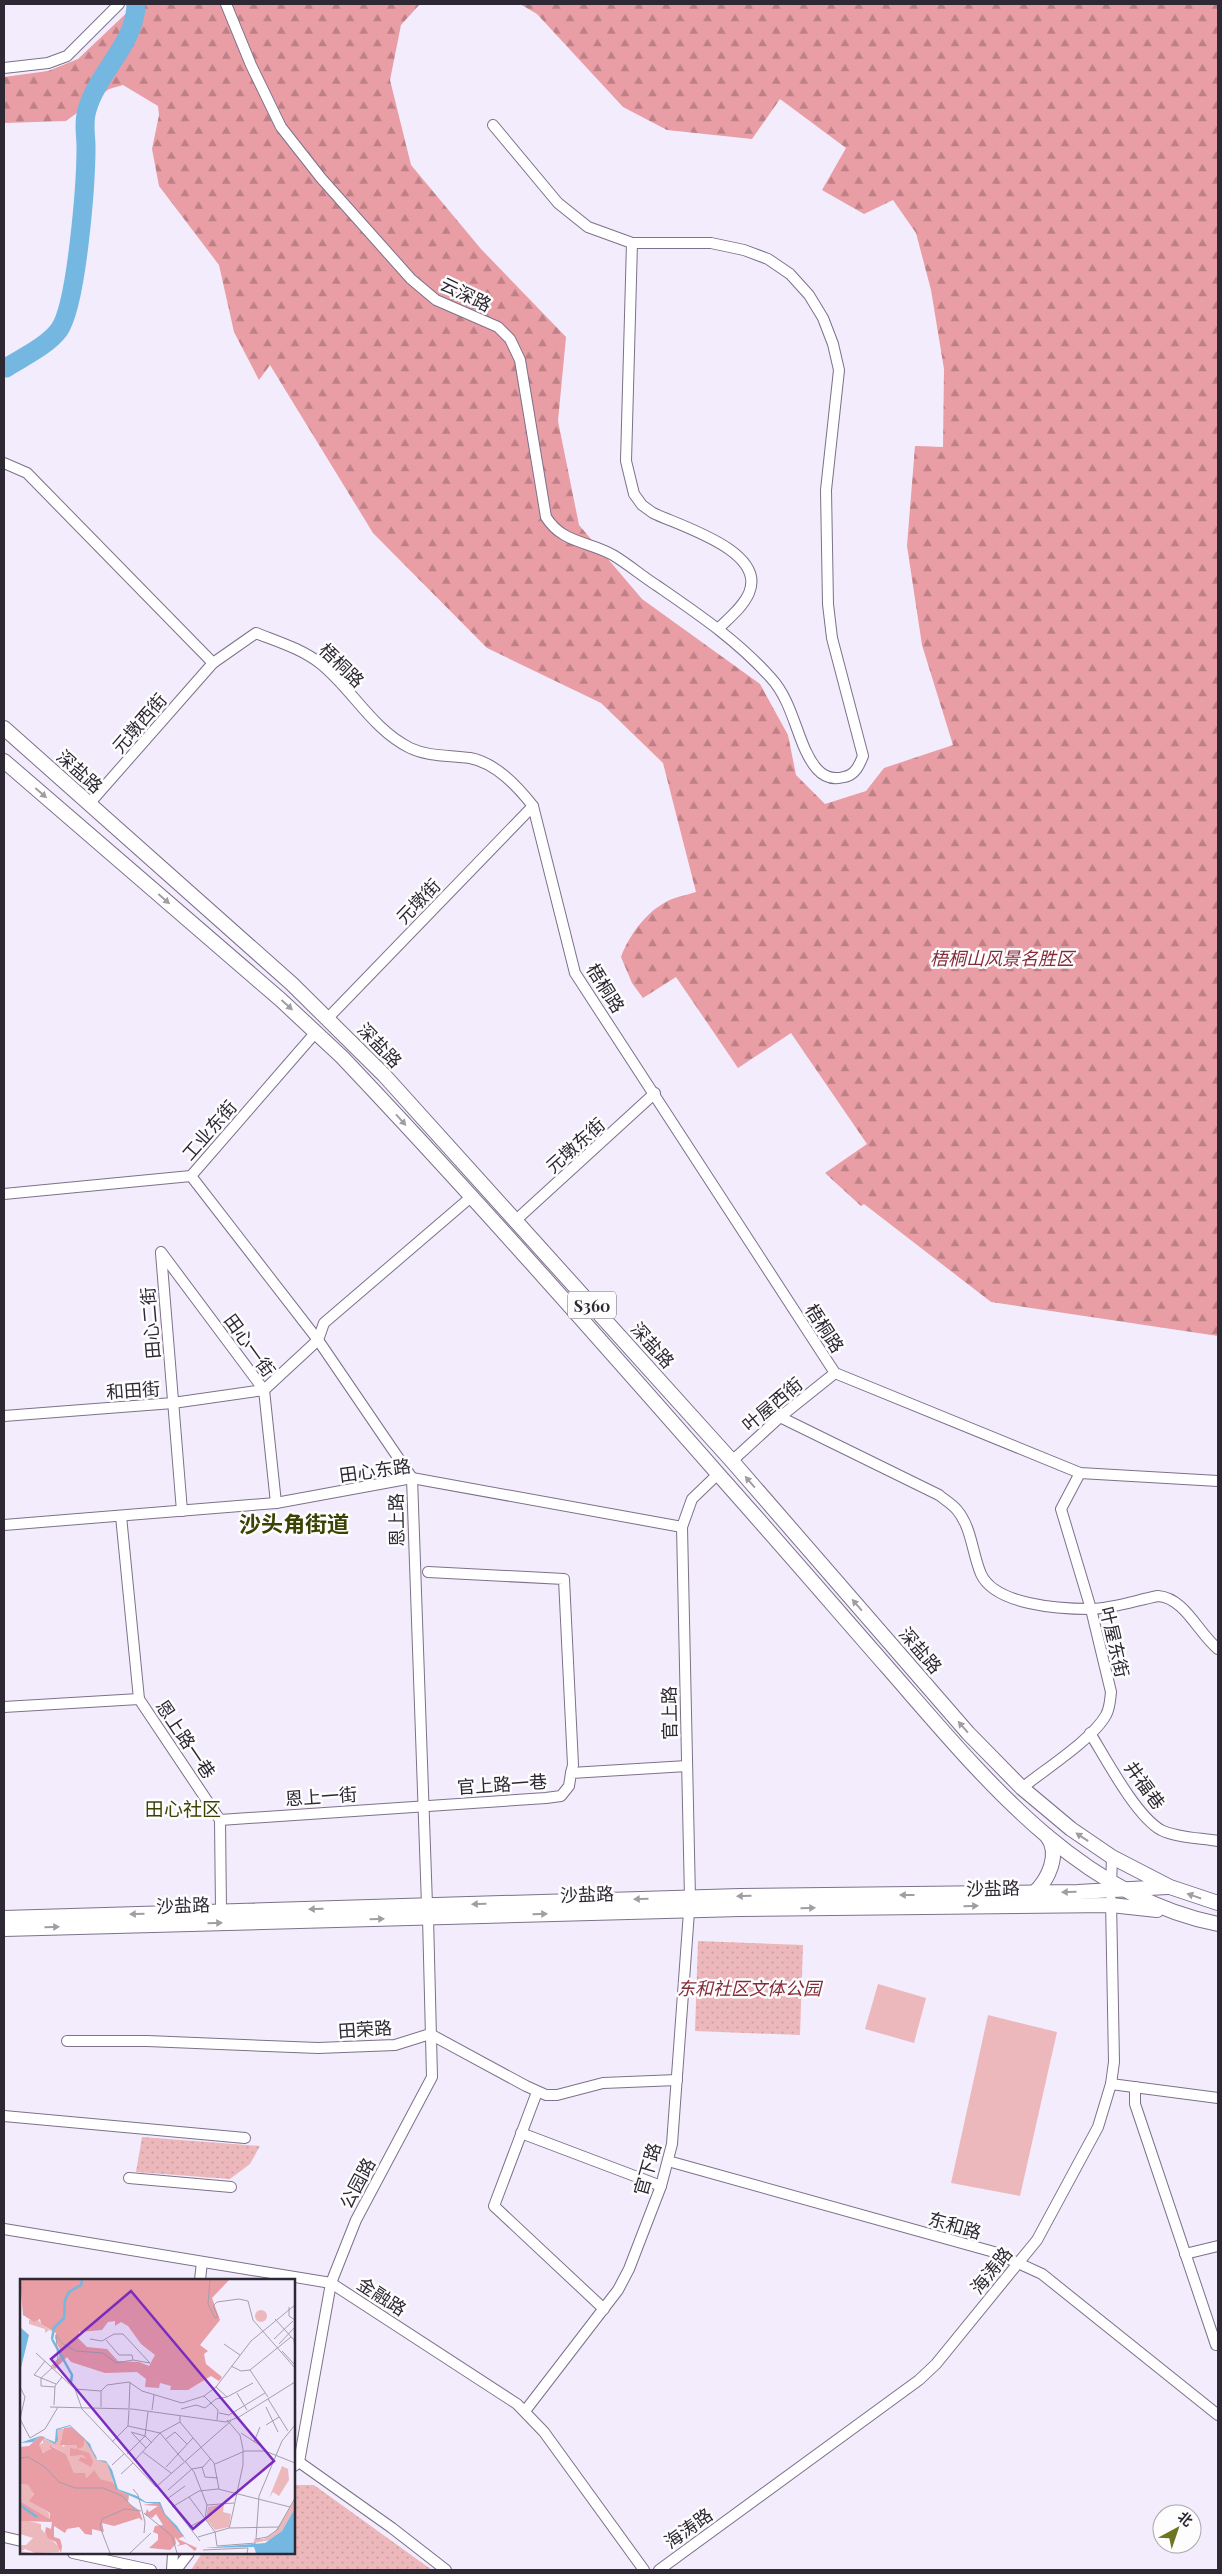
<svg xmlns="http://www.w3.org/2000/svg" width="1222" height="2574" font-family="'Playfair Display','Noto Sans SC',serif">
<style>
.grass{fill:url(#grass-dots)}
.forest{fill:url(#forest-firs)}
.garden{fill:#edb8bc}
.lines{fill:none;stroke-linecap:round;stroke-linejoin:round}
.river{stroke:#74b8e1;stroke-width:19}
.minor-casing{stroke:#7d718b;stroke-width:12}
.major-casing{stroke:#7d718b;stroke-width:16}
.minor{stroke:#fff;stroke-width:10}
.major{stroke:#fff;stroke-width:14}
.oneway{fill:#a09ea3}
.labels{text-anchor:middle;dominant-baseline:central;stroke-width:5;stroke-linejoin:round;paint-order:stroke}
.shield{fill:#fdfdfd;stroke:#6b6870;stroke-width:1}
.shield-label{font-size:16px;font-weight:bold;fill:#2d2833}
.street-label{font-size:18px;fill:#2d2833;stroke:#fdfdfd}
.park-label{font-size:18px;font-style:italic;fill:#852c3b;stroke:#fdfdfd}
.neighbourhood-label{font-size:19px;fill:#3b4203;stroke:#fdfdfd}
.district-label{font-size:22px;font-weight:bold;fill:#3b4203;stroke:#fdfdfd}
.inset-river{fill:none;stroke:#74b8e1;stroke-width:2.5}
.inset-road{fill:none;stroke:#a49eac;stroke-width:1}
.view{fill:#7b2cbf;fill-opacity:0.15;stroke:#7b2cbf;stroke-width:2.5}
.inset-edge{fill:none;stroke:#2d2833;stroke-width:2.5}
</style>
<defs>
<pattern id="grass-dots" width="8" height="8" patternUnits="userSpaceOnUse" patternTransform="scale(1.25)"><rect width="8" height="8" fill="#edb8bc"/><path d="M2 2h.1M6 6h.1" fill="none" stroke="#cc9ea2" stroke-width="1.8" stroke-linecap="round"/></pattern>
<pattern id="forest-firs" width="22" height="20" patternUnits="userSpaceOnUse" patternTransform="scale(1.25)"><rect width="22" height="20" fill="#e99da4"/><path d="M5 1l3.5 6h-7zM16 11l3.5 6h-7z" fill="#bd8086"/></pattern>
</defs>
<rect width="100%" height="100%" fill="#f3ecfd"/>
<g class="grass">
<path d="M698,1941L803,1945L800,2035L695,2031Z"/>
<path d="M142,2137L260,2146L250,2164L230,2179L136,2172Z"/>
<path d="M294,2485H314L432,2570H191L202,2553H294Z"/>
</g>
<path class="forest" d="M136,4H420L401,25L390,80L411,165L481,249L566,337L558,421L579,525L642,599L760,684L788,735L796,775L825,804L866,791L884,768L953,745L922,645L907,546L915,446L943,447L944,369L931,290L916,233L893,200L864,214L822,190L846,148L780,99L752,139L667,130L623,107L537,14L520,4H1218V1336L991,1302L864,1204L861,1206L825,1173L867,1144L791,1033L738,1068L676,977L643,998L632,983L621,957C629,936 645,913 666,902C674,897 687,895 696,892L663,763L601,703L487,648L373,533L270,365L259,380L234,332L219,265L159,186L152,149L159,115L158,106L123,85L109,89L66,121L4,123V77L48,71L78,59Z"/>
<g class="garden">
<path d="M878,1984L926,1998L914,2043L865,2029Z"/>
<path d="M988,2015L1057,2032L1020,2196L951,2183Z"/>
</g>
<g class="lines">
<path class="river" d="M6,368C23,357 47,346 59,330C77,305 86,182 86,147C86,134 83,123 87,110C97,73 136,43 136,4"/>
<g class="minor-casing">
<g id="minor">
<path d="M226,4L251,65L281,127L321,178L411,279L436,300L498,327L510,339L520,360L546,517C562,543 588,541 613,555C628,564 642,576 656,585C698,614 737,640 771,678C795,704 797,746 817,769C824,777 833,780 844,777C855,775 859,766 863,756L832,638L828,604L826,490L839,370L833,344L823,318L809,295L790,274L768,259L744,250L711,243H632L588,227L558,203L493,125"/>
<path d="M4,68L48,63L67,56L119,4"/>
<path d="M632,243L626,461L634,494L642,505L653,513C680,526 767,551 749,593C743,607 729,618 719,628"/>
<path d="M4,463L27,473L213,663L256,633C279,642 302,649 321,664C353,690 372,729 410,748C429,757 449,755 470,758C496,763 517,786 533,806L575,973L835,1373L1080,1473L1218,1481"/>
<path d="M89,804L213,663"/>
<path d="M328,1018L533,806"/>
<path d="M191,1176L318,1340L412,1478L427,1905"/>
<path d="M4,1194L191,1176L316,1032"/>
<path d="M516,1220L655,1093"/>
<path d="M161,1252L264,1390L276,1503"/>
<path d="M161,1253L182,1511"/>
<path d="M4,1416L173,1403L264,1390L318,1340L324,1323L471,1197"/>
<path d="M780,1417L939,1495C945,1500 952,1504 957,1510C972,1528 972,1553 981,1574C995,1605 1060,1609 1090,1609C1112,1609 1137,1600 1158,1596C1185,1598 1198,1633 1218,1649"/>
<path d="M732,1461L780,1417L835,1373"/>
<path d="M121,1516L139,1699L220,1820L221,1911"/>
<path d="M4,1525L276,1503L412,1478L682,1527L692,1499L718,1474"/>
<path d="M428,1572L564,1579L573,1765L571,1773"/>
<path d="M4,1707L139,1699"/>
<path d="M1090,1733C1106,1759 1136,1816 1161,1830C1177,1838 1201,1838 1218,1841"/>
<path d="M1022,1788C1044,1770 1093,1739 1106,1715C1110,1708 1110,1700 1111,1692L1091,1609L1061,1509L1080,1473"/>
<path d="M220,1820L546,1798L561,1796L569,1786L571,1773L687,1766"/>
<path d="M1111,1886L1112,1857"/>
<path d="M67,2041H147L318,2048L395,2045L430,2034L526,2086L546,2095H557L603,2083L677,2080"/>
<path d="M1111,2084L1218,2098"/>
<path d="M1135,2087V2104L1216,2345"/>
<path d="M537,2092L494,2206L604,2309"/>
<path d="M4,2116L245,2138"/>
<path d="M521,2133L661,2186"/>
<path d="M668,2161L994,2252L1042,2274L1218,2415"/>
<path d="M129,2178L231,2187"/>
<path d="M4,2229L331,2283L517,2404L544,2432L644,2570"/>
<path d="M1185,2254L1218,2246"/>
<path d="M200,2280L202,2262"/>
<path d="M525,2411L618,2290L629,2269L661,2186L672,2144L690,1898L682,1527"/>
<path d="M299,2462L392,2528L446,2570"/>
<path d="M294,2466L299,2462L331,2283L356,2220L432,2077L428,1917"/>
<path d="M4,2537L21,2541"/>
<path d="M73,2553L151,2570"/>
<path d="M172,2570L173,2553"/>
<path d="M176,2570L189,2553"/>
<path d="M659,2570L919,2380L936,2364L1037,2240L1098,2127L1111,2084L1114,2062L1111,1900"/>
</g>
</g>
<g class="major-casing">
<g id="major">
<path d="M4,728L292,984L384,1075L732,1461L968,1733L1022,1788L1071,1829L1112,1857L1170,1887L1218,1903"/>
<path d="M4,761L281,1000L342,1057C471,1193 595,1334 719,1475C776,1539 832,1604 888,1668C979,1772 1076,1896 1218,1924"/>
<path d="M1034,1893C1048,1880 1061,1854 1047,1836"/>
<path d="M4,1918L740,1896L1078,1892L1167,1887"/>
<path d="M4,1929L740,1909L1111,1905L1157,1910"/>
</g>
</g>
<use href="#minor" class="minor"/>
<use href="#major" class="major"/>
</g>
<defs><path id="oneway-solid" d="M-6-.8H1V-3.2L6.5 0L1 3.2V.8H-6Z" transform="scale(1.25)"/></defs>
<g class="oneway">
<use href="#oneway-solid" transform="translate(41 793) rotate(41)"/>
<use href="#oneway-solid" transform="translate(164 899) rotate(41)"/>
<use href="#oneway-solid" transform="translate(287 1005) rotate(42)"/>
<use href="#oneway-solid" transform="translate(401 1120) rotate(48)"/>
<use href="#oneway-solid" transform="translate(750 1482) rotate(-131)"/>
<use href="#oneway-solid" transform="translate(857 1605) rotate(-131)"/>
<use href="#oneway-solid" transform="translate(963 1727) rotate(-131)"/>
<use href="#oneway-solid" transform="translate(1082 1837) rotate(-146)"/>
<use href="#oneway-solid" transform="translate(1069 1892) rotate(179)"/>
<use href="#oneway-solid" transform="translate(907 1895) rotate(180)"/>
<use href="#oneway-solid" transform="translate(744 1896) rotate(179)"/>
<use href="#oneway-solid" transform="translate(1194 1896) rotate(-161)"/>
<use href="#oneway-solid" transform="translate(641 1899) rotate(178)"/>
<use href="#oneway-solid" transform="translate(479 1904) rotate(178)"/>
<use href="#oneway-solid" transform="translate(971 1906) rotate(-1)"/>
<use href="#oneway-solid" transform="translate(808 1908) rotate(-1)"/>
<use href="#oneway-solid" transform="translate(316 1909) rotate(178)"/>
<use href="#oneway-solid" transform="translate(137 1914) rotate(178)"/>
<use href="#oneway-solid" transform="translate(540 1914) rotate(-2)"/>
<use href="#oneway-solid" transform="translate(377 1919) rotate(-2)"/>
<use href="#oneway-solid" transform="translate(215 1923) rotate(-2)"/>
<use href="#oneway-solid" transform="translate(52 1927) rotate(-1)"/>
</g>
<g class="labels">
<rect class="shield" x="568" y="1291.5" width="48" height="27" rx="4"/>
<g class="shield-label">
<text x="592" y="1305">S360</text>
</g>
<g class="street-label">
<text transform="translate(466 294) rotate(26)">云深路</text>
<text transform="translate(342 665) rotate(44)">梧桐路</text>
<text transform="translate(139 723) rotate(-49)">元墩西街</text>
<text transform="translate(80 771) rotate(42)">深盐路</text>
<text transform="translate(418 901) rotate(-46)">元墩街</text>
<text transform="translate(606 988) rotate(58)">梧桐路</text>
<text transform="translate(380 1045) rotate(46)">深盐路</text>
<text transform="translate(209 1130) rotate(-49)">工业东街</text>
<text transform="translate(575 1145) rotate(-42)">元墩东街</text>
<text transform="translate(150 1323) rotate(-95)">田心二街</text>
<text transform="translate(825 1328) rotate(57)">梧桐路</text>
<text transform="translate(250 1345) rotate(54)">田心一街</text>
<text transform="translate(653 1345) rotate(48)">深盐路</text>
<text transform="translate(133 1390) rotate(-4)">和田街</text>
<text transform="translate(772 1404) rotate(-40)">叶屋西街</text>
<text transform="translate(375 1470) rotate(-8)">田心东路</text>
<text transform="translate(396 1520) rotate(-91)">恩上路</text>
<text transform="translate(1115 1642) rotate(77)">叶屋东街</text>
<text transform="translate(921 1650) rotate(49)">深盐路</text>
<text transform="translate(669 1713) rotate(-91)">官上路</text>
<text transform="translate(186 1739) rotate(56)">恩上路一巷</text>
<text transform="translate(502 1784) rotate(-4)">官上路一巷</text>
<text transform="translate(1145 1785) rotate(54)">井福巷</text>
<text transform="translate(321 1796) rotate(-4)">恩上一街</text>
<text transform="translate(993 1888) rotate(-1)">沙盐路</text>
<text transform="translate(587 1894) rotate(-2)">沙盐路</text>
<text transform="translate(183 1905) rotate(-2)">沙盐路</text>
<text transform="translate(365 2029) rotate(-4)">田荣路</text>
<text transform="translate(647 2169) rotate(-74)">官下路</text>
<text transform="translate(357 2183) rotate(-62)">公园路</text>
<text transform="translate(955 2225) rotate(16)">东和路</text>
<text transform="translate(991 2270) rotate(-51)">海涛路</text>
<text transform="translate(382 2296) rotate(33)">金融路</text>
<text transform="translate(688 2528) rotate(-36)">海涛路</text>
</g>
<g class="park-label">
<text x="1002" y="958">梧桐山风景名胜区</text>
<text x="749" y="1988">东和社区文体公园</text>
</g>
<g class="neighbourhood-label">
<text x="183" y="1808">田心社区</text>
</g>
<g class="district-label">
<text x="294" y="1523">沙头角街道</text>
</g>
</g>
<g transform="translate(20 2279)">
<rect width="275" height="275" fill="#f3ecfd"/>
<path d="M17,39L21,45L36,55L29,51L25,54V50L9,45V41ZM39,150H45L41,161L43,168L58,154L70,165L77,181L86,182L92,191L93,203L79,200L72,194L74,191L66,199L54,194L46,175L32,167L29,173L22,175L24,173L20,172L18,166L23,164V159L33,164L38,161L36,152ZM0,205L8,206L14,214L10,222L29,234L30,240L0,222ZM275,220V229L262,252L250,261L234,264V260H244L255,253ZM204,225L203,233L211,235L209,248L195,251L186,240L188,228ZM0,240L21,245V250L39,268V273L15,274L5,270L1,272L10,274H0V266H6L13,259L0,255Z" fill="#edb8bc"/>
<path d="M0,1H209L192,19L200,41L180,66L188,72L184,75L186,85L202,98L199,102L191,97L168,111H150L151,107L140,104L139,109L125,108L126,100L117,93L85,94L51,83L47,78L35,90L32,88L39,79L40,71L35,59L36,54L21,45L20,40L14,43L3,36ZM95,42V47L101,43L108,47L121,65L135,76L129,87L119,83L98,82L87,70L67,68L58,59L59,53L82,51L88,43ZM51,148L65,160L63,168L57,170L69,174L73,183L71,188L58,181L61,178L67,180L63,176L50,177V169L57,170V166H40L44,149ZM20,157L25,158L19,166L23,174L31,170L29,166L46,175L54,194H65L66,199L74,191L80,200L93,203L98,211L109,216L108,224L119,231L123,242L119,239L94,247L82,244L84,253L72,250V256L65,255L59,248L47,250L45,254L34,247V258L40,260L42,267L41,274L36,263L28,259L25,253L26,248L31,250L32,243L1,242L0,222L30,240V234L9,222L14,215L8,206L0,205V168L9,167ZM140,223L145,235L164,257L158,260L177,269L175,272L166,265L157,267L160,265L155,258L156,265L150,271L129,269L138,261V255L133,253L135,247L143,246L136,235L132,239L125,236L127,230L129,233L138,227L123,226Z" fill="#e99da4" fill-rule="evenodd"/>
<path d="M235 37a6 6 0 1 1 12 0a6 6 0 1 1-12 0ZM262,187L268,190L269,201L259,217L253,213L249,219Z" fill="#edb8bc"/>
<path d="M0,48L9,56L0,93ZM50,146L70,165L72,171L76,177L77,181L86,182L92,191L98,210L117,217L126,223H140L145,235L157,247L166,261L178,269L166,261L144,235L139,224H126L96,210L87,184L77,181L65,161L50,147L37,151L38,161L35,165L20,157L13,163L0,164L20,157L35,163L36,150ZM275,229V274H236L234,268L183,269L245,264L262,252Z" fill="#74b8e1"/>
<path class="inset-river" d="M32,60L34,49L44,39L45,21L49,13L61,6L62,1M32,60L52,96L51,103M0,226L17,238"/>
<path class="inset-road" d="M190,1L188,25L195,39L198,38L193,27L197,23L219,20L228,22L233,41L275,89M269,28V37L275,41M255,40L274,61L275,71M254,60L273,42M86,61L99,76H112L113,81M204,65L220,76M259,65L275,48M262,72L275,86M16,74L42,98M25,82L14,96L36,105M211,87L221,92L230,91L271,58M31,88L38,80L36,56L43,65L56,72L83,74L96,84L113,81L130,84L103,55H94L82,62L70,60M32,89L21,99V107L35,108M230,91L248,118M42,98L55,110L62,130L136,208M0,108L5,118L0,140L10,159L25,150L38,128M196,108L207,118L233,104M55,110L81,112L87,106L109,103L122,112L162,124L184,117L196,108L231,62L275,26M217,114L227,131M184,117L198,131L197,141M248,120L268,152M34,126L35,107L42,98M30,128L112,130L206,143L219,138L275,103M81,128V112M246,128L258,153M109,129L110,103M161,130L176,126L185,129L196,120L207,118M132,131L134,116M199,134L209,136L245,114M160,143L194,184L199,210M246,146L259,138M275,146L262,162L239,217L236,260L247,258L257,251L275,219M108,147L140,154L164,182M111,153L125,157L132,164M112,154L126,169M221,154L241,167M146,160L155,153L167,165M92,163L108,147L109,131M234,163L240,148M123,173L151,194M107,175L125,157L128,133M0,179L8,178L25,188L39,203L55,209H83L102,217L115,230M114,182L140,154L160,143V137M165,182L174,193L187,226L185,240L169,248M195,185L225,172H245L275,184M92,186L104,175M146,188L173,159M182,188L185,198L198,199M101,195L113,184M136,208L211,142M138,208L180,262M113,210L118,216L125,243L124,254M148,211L172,190L183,188L191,179M169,218L195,253L197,267L236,264M147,220L165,207M187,226L214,224M152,228L179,212L198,210L270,228M124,234L152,257L157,274M209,249L259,248M178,258L209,249L210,246L223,186V170L220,156L207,141M183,271L228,269L227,274M90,274L80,248L82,240L105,230L121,232M110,274L131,254"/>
<path class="view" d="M111,12L254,182L173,250L31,80Z"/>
<rect width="275" height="275" class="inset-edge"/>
</g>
<rect width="1222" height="2574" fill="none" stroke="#2d2833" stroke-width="10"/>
<g transform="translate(1177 2529) rotate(40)"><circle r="24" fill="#fdfdfd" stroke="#aaa8ac"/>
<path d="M0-4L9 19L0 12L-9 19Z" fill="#6c7621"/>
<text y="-8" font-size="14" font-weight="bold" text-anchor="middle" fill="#2d2833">北</text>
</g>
</svg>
